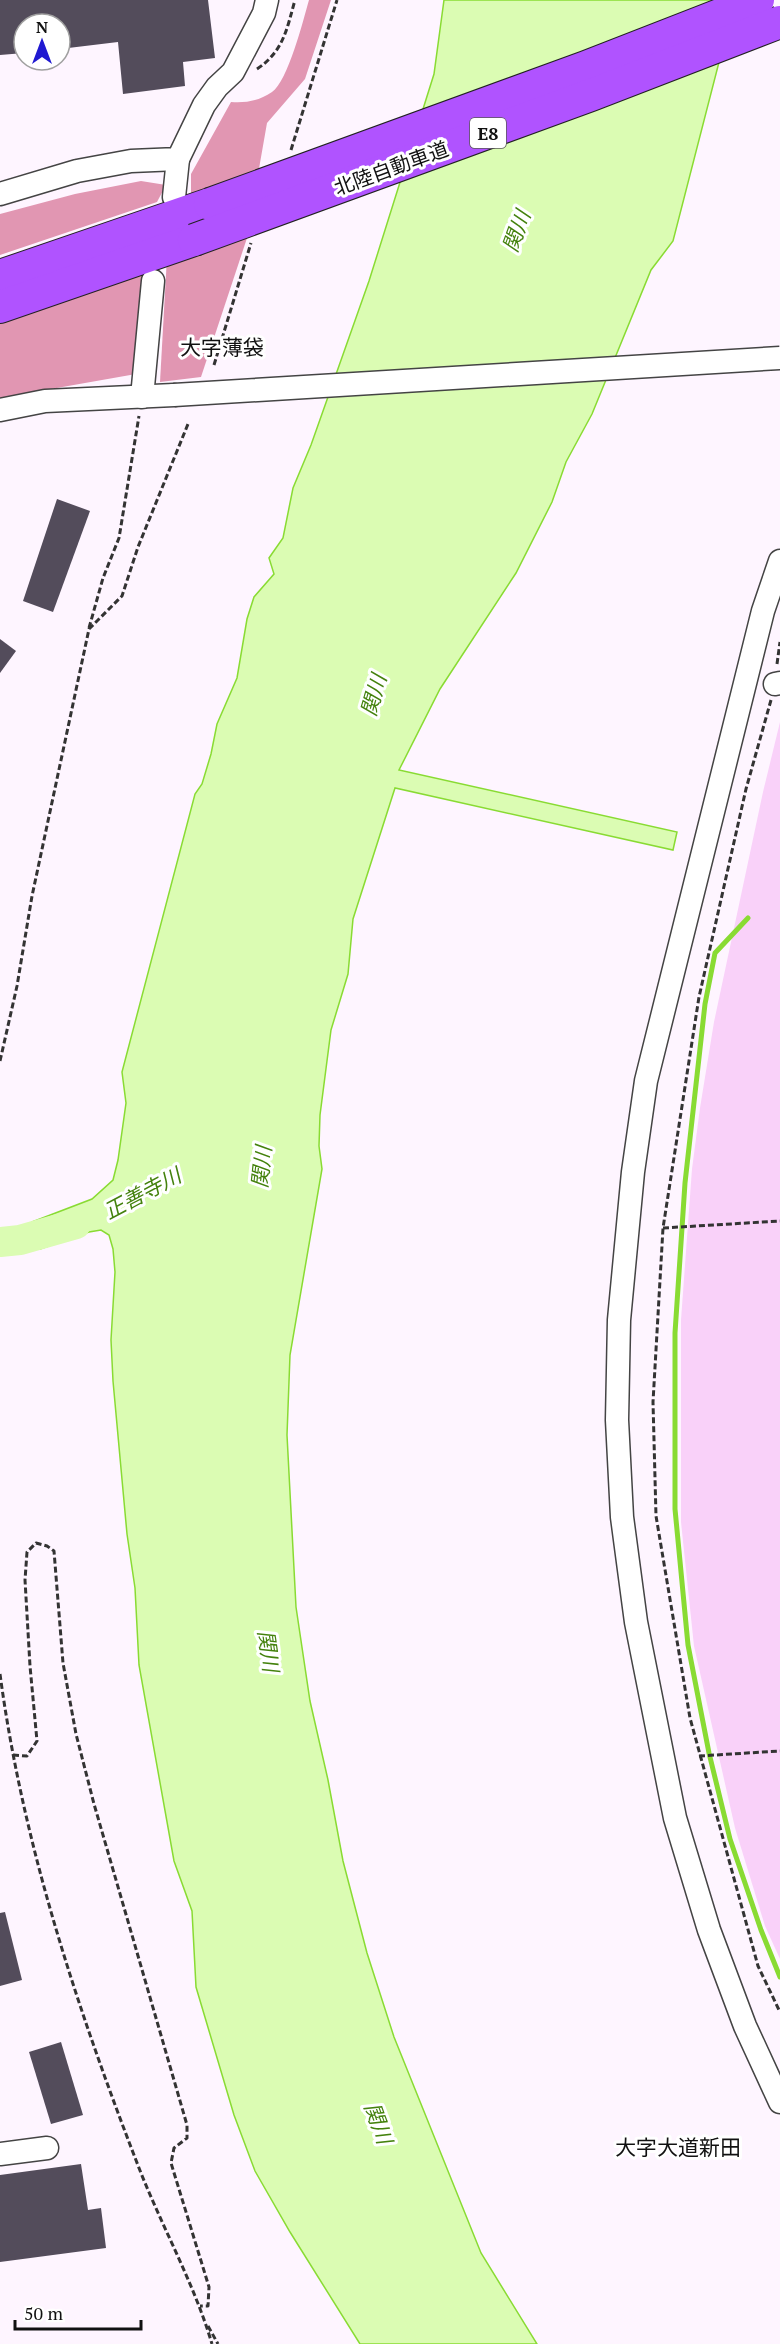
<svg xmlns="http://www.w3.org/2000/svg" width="780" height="2344" font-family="'PT Serif','Noto Sans JP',serif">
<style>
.farmland{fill:#f9d1f9}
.forest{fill:#e196b2}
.water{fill:#dbfcb3;stroke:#89db33;stroke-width:1.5}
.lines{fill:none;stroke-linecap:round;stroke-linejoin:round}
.stream{stroke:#89db33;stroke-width:5}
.river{stroke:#dbfcb3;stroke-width:30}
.building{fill:#534c5b}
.minor-casing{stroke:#444;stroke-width:25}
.highway-casing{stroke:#222;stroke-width:34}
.path{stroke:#333;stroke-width:3;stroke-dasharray:6 3;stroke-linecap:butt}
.minor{stroke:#fff;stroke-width:22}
.highway{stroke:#b053ff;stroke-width:32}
.minor-bridge-casing{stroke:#444;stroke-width:25;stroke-linecap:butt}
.highway-bridge-casing{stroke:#222;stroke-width:34;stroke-linecap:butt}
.minor-bridge{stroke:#fff;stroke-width:22}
.highway-bridge{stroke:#b053ff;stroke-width:32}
.labels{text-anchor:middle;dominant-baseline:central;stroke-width:6;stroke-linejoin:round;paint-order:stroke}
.shield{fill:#fff;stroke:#585858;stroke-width:1.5}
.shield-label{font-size:18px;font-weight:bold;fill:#111}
.street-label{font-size:20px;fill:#111;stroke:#fff}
.water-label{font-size:21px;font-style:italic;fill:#44820d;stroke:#fff}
.neighbourhood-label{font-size:21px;fill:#111;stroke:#fff}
</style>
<rect width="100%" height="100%" fill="#fef5ff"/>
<path class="farmland" d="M780,722V1959L765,1926L735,1828L694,1646L681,1522V1320L692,1169L700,1108L714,1022L763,792Z"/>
<g class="forest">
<path d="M309,0H331L305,79L267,123L257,180L191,199V174L231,102C246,103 259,101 272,92C288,81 303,21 309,0Z"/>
<path d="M141,181L166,185L157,202L0,255V214L75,194Z"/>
<path d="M250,229L201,377L160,382L167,257Z"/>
<path d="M144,275L136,374L0,398V319L60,297Z"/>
</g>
<path class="water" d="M444,0H735L673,241L651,270L592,414L566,462L552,502L516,573L440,689L399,770L677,832L673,850L395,788L353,919L348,974L331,1030L320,1115L319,1146L322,1169L290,1355L287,1435L296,1607L310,1701L328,1780L343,1861L367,1953L394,2037L481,2253L537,2344H360L290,2232L255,2171L234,2115L196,1987L192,1911L174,1861L139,1665L135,1588L127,1534L113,1381L111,1340L115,1272L113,1249L109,1235L101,1230L89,1232L40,1249L32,1222L92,1199L113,1180L118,1160L126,1103L122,1072L195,794L202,784L211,754L217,724L237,678L247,619L254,597L274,574L269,558L283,538L293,488L311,445L369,281L434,74Z"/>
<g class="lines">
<path class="stream" d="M748,918L715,953L705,1004L685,1183L675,1333V1509L688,1645L709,1753L730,1839L761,1930L780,1977"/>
<path class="river" d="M0,1242L20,1240L76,1224"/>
</g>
<g class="building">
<path d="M0,0H208L215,58L183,62L185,86L123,94L118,42L60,49V24H24V53L0,55Z"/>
<path d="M57,499L90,511L53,612L23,601Z"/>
<path d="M0,639L16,651L0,673Z"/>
<path d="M5,1912L22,1980L0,1986V1913Z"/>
<path d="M61,2042L83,2115L51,2124L29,2052Z"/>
<path d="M81,2164L88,2210L101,2208L106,2248L0,2262V2175Z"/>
</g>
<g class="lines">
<g class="minor-casing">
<g id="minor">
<path d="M0,194L77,171L131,161L178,159L204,105L217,87L233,72L264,13L267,0"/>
<path d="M174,197L178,159"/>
<path d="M142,397L153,281"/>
<path d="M0,410L45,401L174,395"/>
<path d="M780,561L763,611L646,1081L633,1172L619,1320L617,1420L622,1517L636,1622L675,1818L709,1930L745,2026L780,2102"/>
<path d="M775,684L780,683"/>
<path d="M0,2154L47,2148"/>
</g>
</g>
<g class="highway-casing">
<g id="highway">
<path d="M0,276L210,204"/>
<path d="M0,307L194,240"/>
</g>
</g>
<g class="path">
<path d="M257,69C284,51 287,28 295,0"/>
<path d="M291,150L337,0"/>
<path d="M214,365L251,243"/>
<path d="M89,628L103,578L119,538L139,416"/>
<path d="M777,664L780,642"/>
<path d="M771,700L746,789L699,997L663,1228L653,1402L656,1516L690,1718L758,1966L780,2012"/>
<path d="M0,1061L17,986L32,896L89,629L122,596L138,547L188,424"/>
<path d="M663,1228L780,1221"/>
<path d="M0,1674C23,1845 77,2008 139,2168C162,2227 194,2283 212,2344"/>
<path d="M13,1755L27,1756L37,1741L30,1666L25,1580L27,1552L36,1543L47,1546L54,1551L63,1663L76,1734L94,1804L187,2125V2138L174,2148L171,2163L209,2287L208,2306H200"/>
<path d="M699,1756L780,1751"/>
<path d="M208,2326L218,2344"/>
</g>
<use href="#minor" class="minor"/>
<use href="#highway" class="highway"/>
<g class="minor-bridge-casing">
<path id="minor-bridge" d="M174,395L780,358"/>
</g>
<g class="highway-bridge-casing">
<g id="highway-bridge">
<path d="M210,204L586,67L758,0"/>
<path d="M194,240L591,95L780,22"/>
</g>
</g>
<use href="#minor-bridge" class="minor-bridge"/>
<use href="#highway-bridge" class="highway-bridge"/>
</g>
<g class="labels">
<rect class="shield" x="470" y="118" width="36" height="30" rx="4.5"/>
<g class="shield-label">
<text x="488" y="133">E8</text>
</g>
<g class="street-label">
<text transform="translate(391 168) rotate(-20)">北陸自動車道</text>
</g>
<g class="water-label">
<text transform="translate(516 231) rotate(-70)">関川</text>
<text transform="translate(373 695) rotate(-74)">関川</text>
<text transform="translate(261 1167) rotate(-84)">関川</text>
<text transform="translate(142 1193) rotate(-28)">正善寺川</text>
<text transform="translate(269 1651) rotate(82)">関川</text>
<text transform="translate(379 2123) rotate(70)">関川</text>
</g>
<g class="neighbourhood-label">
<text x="222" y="347">大字薄袋</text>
<text x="678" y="2147">大字大道新田</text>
</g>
</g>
<g transform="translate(42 42)"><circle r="28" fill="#ffffff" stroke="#a0a0a0" stroke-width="1.5"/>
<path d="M0-4.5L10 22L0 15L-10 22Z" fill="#2019d1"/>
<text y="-9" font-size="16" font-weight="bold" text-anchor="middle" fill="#111111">N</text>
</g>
<path d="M15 2320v9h126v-9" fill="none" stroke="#111111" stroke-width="3"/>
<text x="24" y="2320" font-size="18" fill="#111111" stroke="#ffffff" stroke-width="4.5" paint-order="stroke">50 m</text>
</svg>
